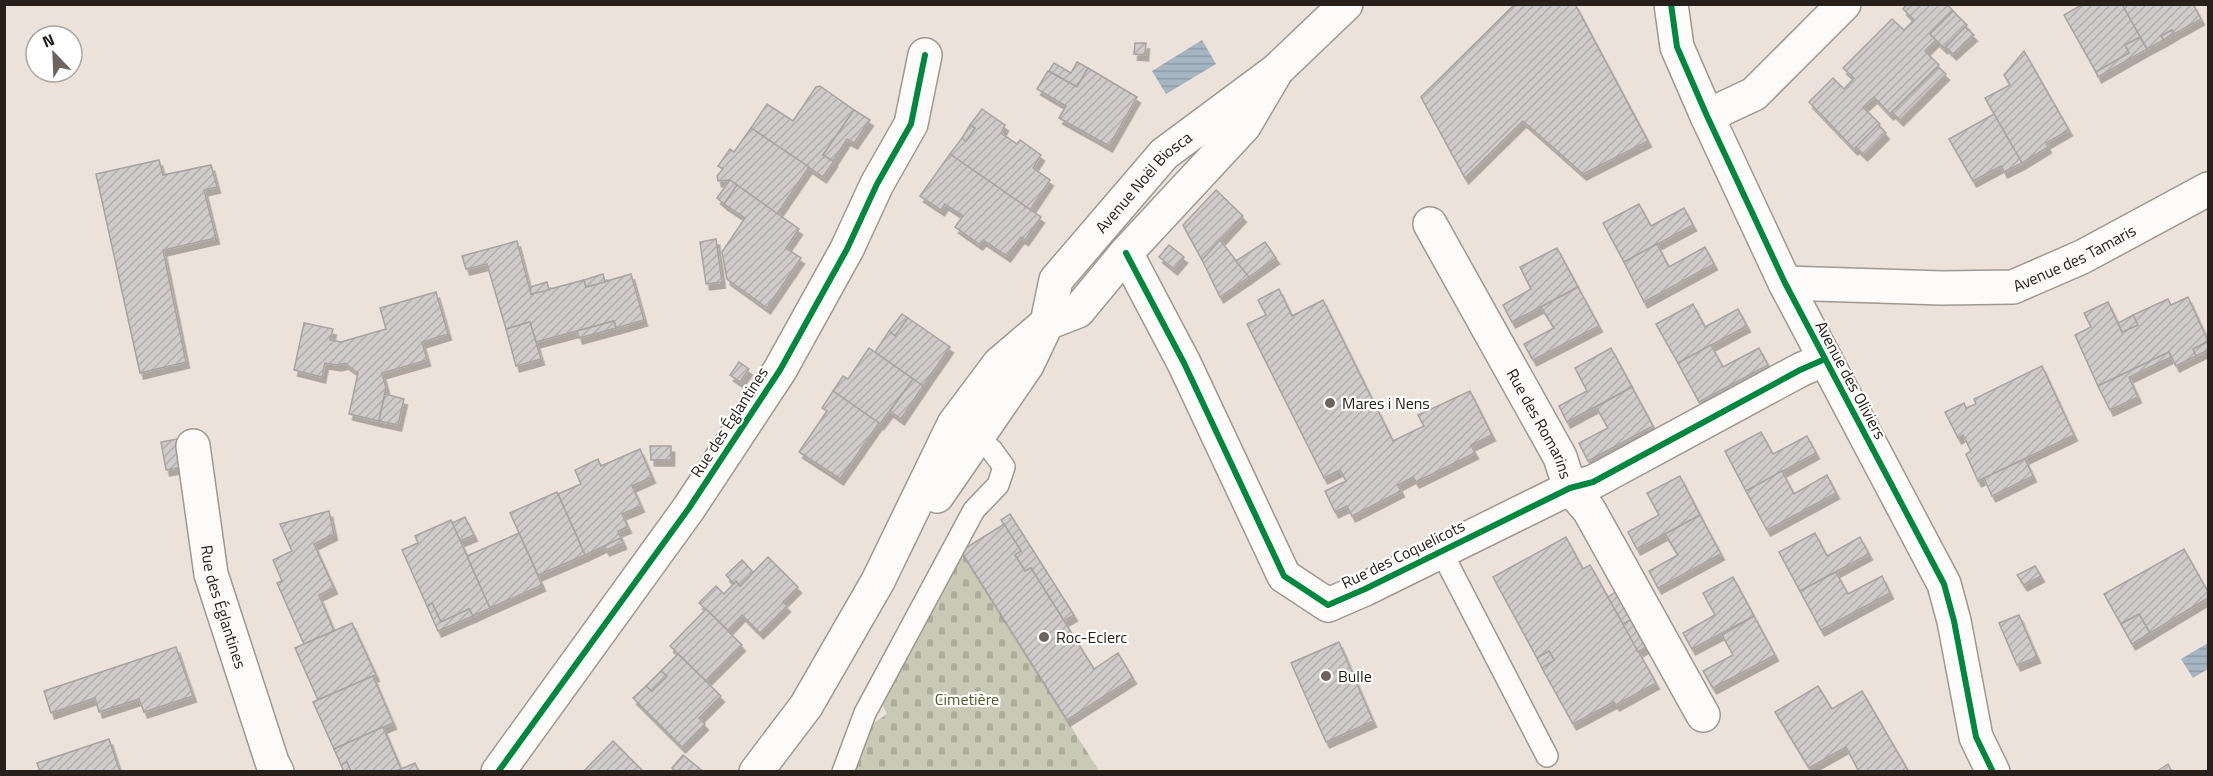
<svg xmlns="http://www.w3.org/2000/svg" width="2213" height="776" font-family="'Titillium Web',sans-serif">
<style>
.cemetery{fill:url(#cemetery-stones)}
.water{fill:url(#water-rules)}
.building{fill:url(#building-hatch);stroke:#a8a3a3;stroke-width:1.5;filter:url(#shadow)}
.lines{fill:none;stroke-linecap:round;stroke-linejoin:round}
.lane-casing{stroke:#9f9891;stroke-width:24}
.street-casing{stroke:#9f9891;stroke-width:36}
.secondary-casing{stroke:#9f9891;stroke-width:36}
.lane{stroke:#fcfbf9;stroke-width:21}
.street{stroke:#fcfbf9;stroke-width:33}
.secondary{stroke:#fcfbf9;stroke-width:33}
.cycleway-casing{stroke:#fff;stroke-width:10}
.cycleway{stroke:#00873e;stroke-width:6}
.poi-dot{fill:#6c645d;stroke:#fff;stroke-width:2}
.labels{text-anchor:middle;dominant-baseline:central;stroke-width:4.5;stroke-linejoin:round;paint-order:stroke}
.street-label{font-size:16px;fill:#27201a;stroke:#fff}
.poi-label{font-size:16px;fill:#27201a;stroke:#fff;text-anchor:start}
.park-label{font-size:16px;fill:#505d2a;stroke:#fff}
</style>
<defs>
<pattern id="cemetery-stones" width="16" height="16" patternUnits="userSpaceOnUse" patternTransform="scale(1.5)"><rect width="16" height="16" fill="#c9cab5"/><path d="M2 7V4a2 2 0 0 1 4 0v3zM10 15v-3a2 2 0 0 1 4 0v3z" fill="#adad9b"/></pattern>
<pattern id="water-rules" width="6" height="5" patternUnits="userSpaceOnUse" patternTransform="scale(1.5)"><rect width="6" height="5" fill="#a5b5c2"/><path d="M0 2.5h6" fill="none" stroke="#8e9ba6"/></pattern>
<pattern id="building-hatch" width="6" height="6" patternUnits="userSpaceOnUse" patternTransform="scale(1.5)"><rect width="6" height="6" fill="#d0cbcb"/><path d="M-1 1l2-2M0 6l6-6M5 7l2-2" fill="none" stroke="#b3aeae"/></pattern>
<filter id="shadow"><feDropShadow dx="3.5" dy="6" stdDeviation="0" flood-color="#0004"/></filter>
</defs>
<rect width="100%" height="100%" fill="#ece2d9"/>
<path class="cemetery" d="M961,551L1099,771L855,772L868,727L887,714L881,702Z"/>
<g class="water">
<path d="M1202,40L1216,64L1166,94L1152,71Z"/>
<path d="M2208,643V669L2193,678L2181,659Z"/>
</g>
<g class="building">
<path d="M1515,4H1575L1648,141L1583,174L1523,121L1465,178L1421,97Z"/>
<path d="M1907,4H1947L1953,11L1930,34L1936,40L1925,51L1939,65L1890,114L1874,97L1863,107L1880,124L1854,149L1809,102L1833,78L1844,89L1854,78L1843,68L1892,19L1904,30L1914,20L1903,9Z"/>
<path d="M2083,4H2122L2140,37L2125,45L2129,53L2096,72L2064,15Z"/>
<path d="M2122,4H2193L2201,19L2174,34L2172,30L2161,36L2164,40L2147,49Z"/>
<path d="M1953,11L1967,25L1944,48L1930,34Z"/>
<path d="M1965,27L1974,35L1953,54L1946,47Z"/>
<path d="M2172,30L2174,34L2164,40L2161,36Z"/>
<path d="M2140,37L2147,49L2098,77L2096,72L2129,53L2125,45Z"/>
<path d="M1135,43H1146L1145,55L1134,54Z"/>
<path d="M2024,51L2069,130L2046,143L2048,147L2022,163L1985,98L2010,85L2004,75Z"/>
<path d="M1077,62L1088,68L1077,87L1049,71L1054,63L1071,73Z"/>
<path d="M1938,67L1946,74L1900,120L1892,112Z"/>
<path d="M1088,68L1137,97L1109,146L1059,118L1066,106L1037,89L1048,71L1077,87Z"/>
<path d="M820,86L854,110L823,155L834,161L823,177L751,128L767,104L793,121L816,87Z"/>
<path d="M982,109L1005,125L1001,133L1017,144L1020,140L1041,155L1033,168L1050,180L1030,210L950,154L962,138L966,141L975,128L970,125Z"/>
<path d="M854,110L870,120L854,143L847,139L833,161L823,155Z"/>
<path d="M1994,114L2022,163L2004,172L2001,166L1973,181L1949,139Z"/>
<path d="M970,125L975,128L966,141L962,138Z"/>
<path d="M1878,125L1886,133L1864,155L1856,147Z"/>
<path d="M751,128L809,167L777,214L730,180L718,181L717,176L723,169L718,166L730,149L734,152Z"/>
<path d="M950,154L1041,217L1025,240L1021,237L1007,256L983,240L979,244L955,227L963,216L945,204L941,210L920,196Z"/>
<path d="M159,160L163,175L211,165L217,187L204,190L216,238L163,250L186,362L140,373L96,174Z"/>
<path d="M730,180L737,185L724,204L717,198Z"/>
<path d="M737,185L799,229L786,248L801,258L767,308L727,279L722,252L745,218L724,204Z"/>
<path d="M1216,190L1243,216L1202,260L1183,225Z"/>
<path d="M1639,204L1651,226L1684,208L1693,225L1624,262L1603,223Z"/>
<path d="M716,239L722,282L706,284L700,242Z"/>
<path d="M1220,240L1249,277L1220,297L1202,260Z"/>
<path d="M517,241L531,294L584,280L586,287L631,274L644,320L616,328L614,321L536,342L530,322L506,329L487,264L466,269L462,256Z"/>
<path d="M1265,242L1276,258L1249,277L1236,261Z"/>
<path d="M1657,244L1669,267L1705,247L1714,264L1644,302L1624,262Z"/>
<path d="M1169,245L1184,257L1174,269L1159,257Z"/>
<path d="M1557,248L1578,287L1512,322L1503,305L1531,289L1520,267Z"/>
<path d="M603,274L605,282L586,287L584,280Z"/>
<path d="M547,282L549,290L531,294L530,287Z"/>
<path d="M1578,287L1599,326L1533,360L1524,344L1554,328L1541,307Z"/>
<path d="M1279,289L1292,316L1323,300L1393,441L1424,426L1418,415L1470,391L1492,435L1471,445L1475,453L1416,482L1413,477L1398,485L1401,491L1352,516L1347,506L1335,512L1325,491L1346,481L1340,470L1324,478L1247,324L1266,315L1258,300Z"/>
<path d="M436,292L448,334L422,342L427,360L382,373L386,388L379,421L349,414L358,373L345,363L338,365L325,363L322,377L294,370L304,323L333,329L330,340L341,342L386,329L380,308Z"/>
<path d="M2188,297L2208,341L2193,349L2196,356L2176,366L2169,352L2098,386L2075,335L2091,327L2084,313L2108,302L2122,332L2138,325L2133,315L2168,299L2171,305Z"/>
<path d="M1693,304L1705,327L1738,309L1747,326L1678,363L1656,324Z"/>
<path d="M902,314L908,318L895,336L889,331Z"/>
<path d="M2133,315L2138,325L2122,332L2118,323Z"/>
<path d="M908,318L950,347L923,386L875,352L889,331L895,336Z"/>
<path d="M614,321L616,328L579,338L577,331Z"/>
<path d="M530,322L541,359L516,366L506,329Z"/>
<path d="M2208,342V350L2196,356L2193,349Z"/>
<path d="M1711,345L1723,367L1759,348L1768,365L1699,402L1678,363Z"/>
<path d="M869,348L913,379L880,424L833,391L843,376L848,379Z"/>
<path d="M1611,348L1632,387L1567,422L1559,406L1587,391L1575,368Z"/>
<path d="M2169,352L2171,357L2129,377L2138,397L2110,410L2098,386Z"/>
<path d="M739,362L749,369L740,382L730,375Z"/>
<path d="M2042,366L2074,435L1978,481L1966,454L1971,451L1963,435L1958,438L1945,412L1964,403L1966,408L1976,404L1974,399Z"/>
<path d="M913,379L923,386L901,419L890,411Z"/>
<path d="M1632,387L1653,426L1588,461L1579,443L1608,428L1596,407Z"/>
<path d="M833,391L879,423L840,479L799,452L827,411L822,408Z"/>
<path d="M385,394L404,399L398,425L379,421Z"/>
<path d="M1761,432L1773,454L1807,436L1816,453L1746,491L1725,451Z"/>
<path d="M177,439L183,467L166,470L161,442Z"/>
<path d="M650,446H671V460H651Z"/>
<path d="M640,449L652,477L632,486L641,506L622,514L628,527L618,531L621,538L585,555L558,494L581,484L575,470L598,459L601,466Z"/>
<path d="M2025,459L2033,476L1992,496L1984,478Z"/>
<path d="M1782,471L1794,494L1827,475L1836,493L1767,530L1746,491Z"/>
<path d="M1680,476L1700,515L1637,549L1628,532L1659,515L1647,493Z"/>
<path d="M557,492L585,555L538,575L510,513Z"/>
<path d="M329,511L334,534L314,544L334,588L319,595L334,631L304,644L277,583L282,581L273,560L292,551L280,524Z"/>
<path d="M1010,514L1074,615L1064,621L1031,568L1025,571L1015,555L1021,551L1001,520Z"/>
<path d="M1700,515L1721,554L1658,588L1649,571L1678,555L1665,534Z"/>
<path d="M465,517L474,535L460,541L452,523Z"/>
<path d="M451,520L490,608L473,616L469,609L441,622L432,603L427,606L402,550L418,543L415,536Z"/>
<path d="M1004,524L1021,551L1015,555L1025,571L1031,568L1094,669L1118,653L1133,678L1067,720L961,551Z"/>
<path d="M519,533L542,585L490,608L467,556Z"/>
<path d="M1815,533L1827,556L1860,537L1869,554L1800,591L1779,552Z"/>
<path d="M1566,537L1583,569L1590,565L1656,683L1616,705L1614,702L1573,724L1542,668L1554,660L1549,651L1537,658L1493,577Z"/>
<path d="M621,538L623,543L606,550L604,546Z"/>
<path d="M2184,549L2208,592V598L2150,633L2139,614L2121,624L2104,594Z"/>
<path d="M768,557L798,587L783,602L787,606L760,633L742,615L728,630L699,603L716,586L724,594L736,581L740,586Z"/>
<path d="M742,560L753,572L740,586L736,581L734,584L726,575Z"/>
<path d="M2035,566L2041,576L2024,585L2017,575Z"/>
<path d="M1836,572L1848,594L1882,576L1890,593L1821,630L1800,591Z"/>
<path d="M1733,577L1754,616L1692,649L1683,633L1715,615L1703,593Z"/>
<path d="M1617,591L1632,619L1623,624L1608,597Z"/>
<path d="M432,603L441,622L469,609L473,616L438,631L427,606Z"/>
<path d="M706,609L742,645L706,681L670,646Z"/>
<path d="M2139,614L2150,633L2132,644L2121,624Z"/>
<path d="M2019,615L2037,657L2017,665L1999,623Z"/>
<path d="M1754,616L1775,655L1713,688L1703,671L1733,655L1722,635Z"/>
<path d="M1632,619L1647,646L1638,652L1623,624Z"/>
<path d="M352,623L376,675L318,700L295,648Z"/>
<path d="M1339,642L1373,721L1326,742L1291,663Z"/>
<path d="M176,647L193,696L144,712L139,699L99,712L95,698L51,713L44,691Z"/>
<path d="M1549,651L1554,660L1542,668L1537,658Z"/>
<path d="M678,654L721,696L699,718L705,724L682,747L633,698L646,686L652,691L667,676L661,671Z"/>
<path d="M661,671L667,676L652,691L646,686Z"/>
<path d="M373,676L393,723L334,749L313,702Z"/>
<path d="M1818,686L1832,709L1862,691L1909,772H1859L1846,747L1809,768L1775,712Z"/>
<path d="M383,727L401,769L395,772H351L347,762L341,765L334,749Z"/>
<path d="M109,739L120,772H40L37,763Z"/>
<path d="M613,741L644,772H583Z"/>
<path d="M683,755L704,772H676L672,768Z"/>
<path d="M347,762L351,772H344L341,765Z"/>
<path d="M415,763L419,772H395L401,769Z"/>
<path d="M2168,764L2172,772H2156Z"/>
</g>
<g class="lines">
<g class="lane-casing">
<g id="lane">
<path d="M1441,551L1547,756"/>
<path d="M843,772L865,713L974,510L998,485L1004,467L991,449L966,433"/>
</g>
</g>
<g class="street-casing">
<g id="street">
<path d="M1671,4L1677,47L1707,116L1785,283L1944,584L1954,621L1976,737L1993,772"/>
<path d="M1707,116L1754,94L1844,4"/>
<path id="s1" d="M1430,224L1560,457L1570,488L1589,510L1703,715"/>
<path d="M1126,253L1184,363L1284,576L1328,605L1365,589L1570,488L1593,482L1800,370L1825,359"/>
<path id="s2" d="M1785,283L1942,288L2013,287L2082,257L2208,189"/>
<path id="s3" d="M193,446L211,574L272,762L277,772"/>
<path d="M498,772L689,508L780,370L847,249L877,184L911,124L925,55"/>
</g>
</g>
<g class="secondary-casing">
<g id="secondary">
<path id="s4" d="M937,496L1027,365L1047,323L1056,280L1164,154L1277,70L1346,4"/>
<path d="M756,772L806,706L878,581L954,424L999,364L1047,323L1078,311L1126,253L1244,126L1277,70"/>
</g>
</g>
<use href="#lane" class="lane"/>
<use href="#street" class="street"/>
<use href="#secondary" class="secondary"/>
<g class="cycleway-casing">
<g id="cycleway">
<path d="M1671,4L1677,47L1707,116L1785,283L1944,584L1954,621L1976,737L1993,772"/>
<path d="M1126,253L1184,363L1284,576L1328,605L1365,589L1570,488L1593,482L1800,370L1825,359"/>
<path d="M498,772L689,508L780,370L847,249L877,184L911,124L925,55"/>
</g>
</g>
<use href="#cycleway" class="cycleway"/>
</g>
<g class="poi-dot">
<circle cx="1330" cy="403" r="6"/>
<circle cx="1044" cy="637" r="6"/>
<circle cx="1326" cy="676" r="6"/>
</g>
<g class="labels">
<g class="street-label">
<text stroke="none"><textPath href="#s4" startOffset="381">Avenue Noël Biosca</textPath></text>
<text stroke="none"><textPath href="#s2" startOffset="296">Avenue des Tamaris</textPath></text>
<text transform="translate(1851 380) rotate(62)">Avenue des Oliviers</text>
<text transform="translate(729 422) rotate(-57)">Rue des Églantines</text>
<text stroke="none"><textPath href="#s1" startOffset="228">Rue des Romarins</textPath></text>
<text transform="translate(1403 554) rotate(-26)">Rue des Coquelicots</text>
<text stroke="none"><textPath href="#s3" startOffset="164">Rue des Églantines</textPath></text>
</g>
<g class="poi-label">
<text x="1342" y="403">Mares i Nens</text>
<text x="1056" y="637">Roc-Eclerc</text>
<text x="1338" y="676">Bulle</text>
</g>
<g class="park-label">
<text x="967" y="699">Cimetière</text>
</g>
</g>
<rect width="2213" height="776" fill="none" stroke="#27201a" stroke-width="12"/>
<g transform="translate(54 54) rotate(337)"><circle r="28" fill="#ffffff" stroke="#a9a6a3" stroke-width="1.5"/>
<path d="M0-4.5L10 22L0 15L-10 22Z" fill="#6c645d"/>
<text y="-9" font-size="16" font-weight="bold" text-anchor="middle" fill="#27201a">N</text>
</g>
</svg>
